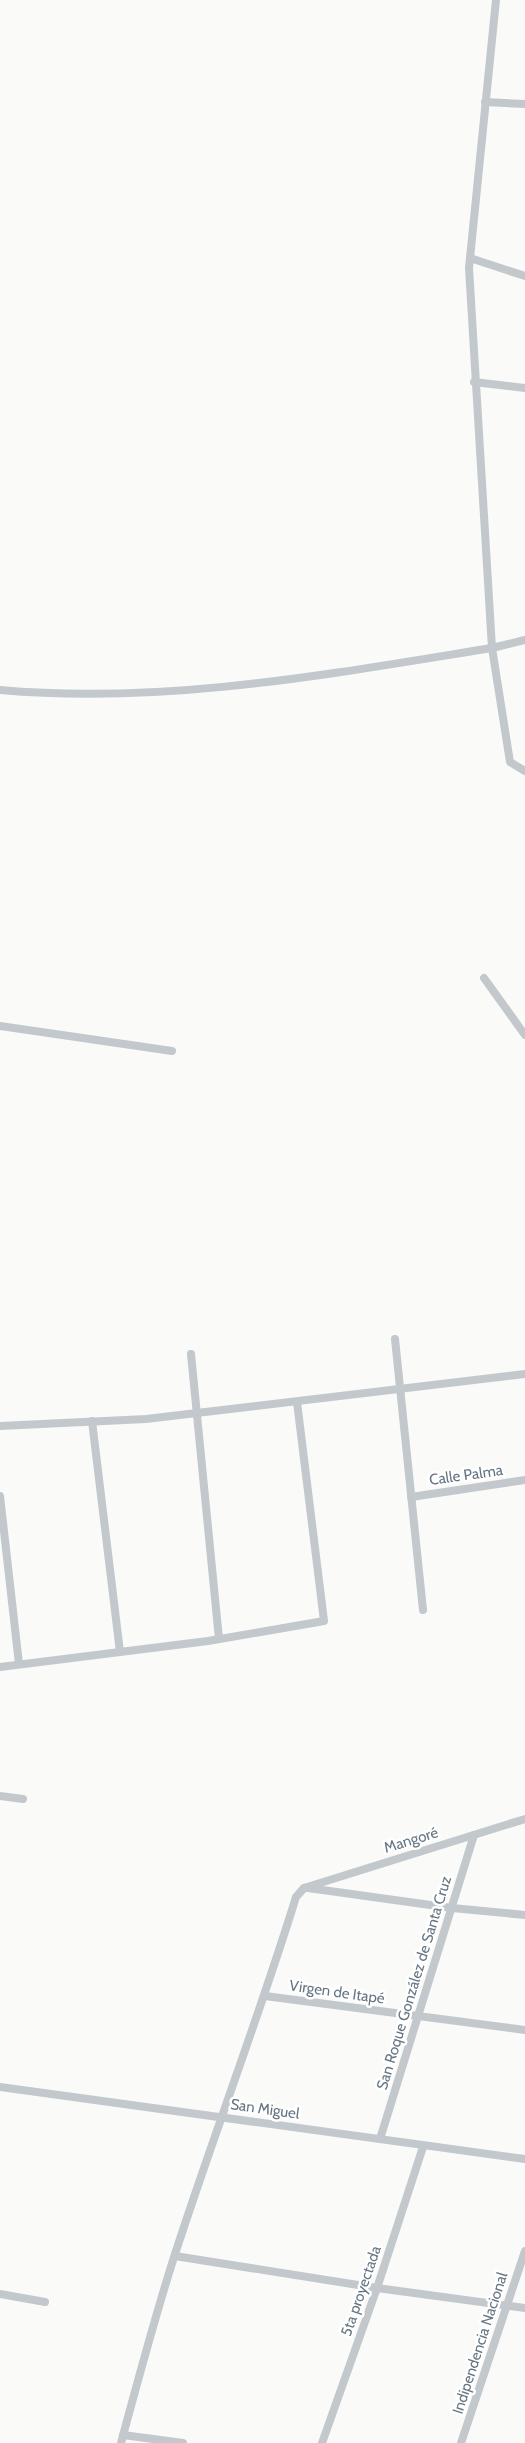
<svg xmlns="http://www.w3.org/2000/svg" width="525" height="2443" font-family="Cabin,sans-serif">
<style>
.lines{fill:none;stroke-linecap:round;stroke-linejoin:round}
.minor{stroke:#c3c8cc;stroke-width:8}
.labels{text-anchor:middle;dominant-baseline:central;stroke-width:5;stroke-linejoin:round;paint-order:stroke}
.street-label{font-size:15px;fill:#657683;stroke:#fff}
</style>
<rect width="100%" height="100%" fill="#fafaf8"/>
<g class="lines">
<g class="minor">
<path d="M496,0L469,268L492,648L525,640"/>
<path d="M485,102L525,104"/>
<path d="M470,258L525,276"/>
<path d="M474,382L525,388"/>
<path d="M0,690C164,705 330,674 492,648L510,762L525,771"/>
<path d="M484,978L525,1035"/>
<path d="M0,1026L172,1051"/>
<path d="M395,1339L423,1610"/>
<path d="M191,1354L219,1639"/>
<path d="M92,1421L120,1652L208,1641L324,1621L297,1402"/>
<path d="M0,1426L146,1419L525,1374"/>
<path d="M0,1496L19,1664"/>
<path d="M411,1497L525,1480"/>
<path d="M0,1667L120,1652"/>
<path d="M0,1796L23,1799"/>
<path d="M304,1888L525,1819"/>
<path d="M308,1888L452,1908L525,1915"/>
<path d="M265,1996L525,2030"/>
<path d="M0,2087L525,2159"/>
<path d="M380,2139L474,1835"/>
<path d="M175,2256L377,2288L525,2308"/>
<path d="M0,2294L45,2302"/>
<path d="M123,2435L183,2443"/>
<path d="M121,2443C138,2380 155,2316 175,2254C214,2134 259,2017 296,1897L304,1888"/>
<path d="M322,2443L377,2288L423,2147"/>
<path d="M461,2443L525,2251"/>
</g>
</g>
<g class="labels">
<g class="street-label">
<text transform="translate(466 1475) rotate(-8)">Calle Palma</text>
<text transform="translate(411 1840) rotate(-17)">Mangoré</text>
<text transform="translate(414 1983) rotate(-73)">San Roque González de Santa Cruz</text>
<text transform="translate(337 1992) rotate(8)">Virgen de Itapé</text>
<text transform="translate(265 2109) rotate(8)">San Miguel</text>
<text transform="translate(361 2291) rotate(-71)">5ta proyectada</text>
<text transform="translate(480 2343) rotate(-72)">Indipendencia Nacional</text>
</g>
</g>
</svg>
